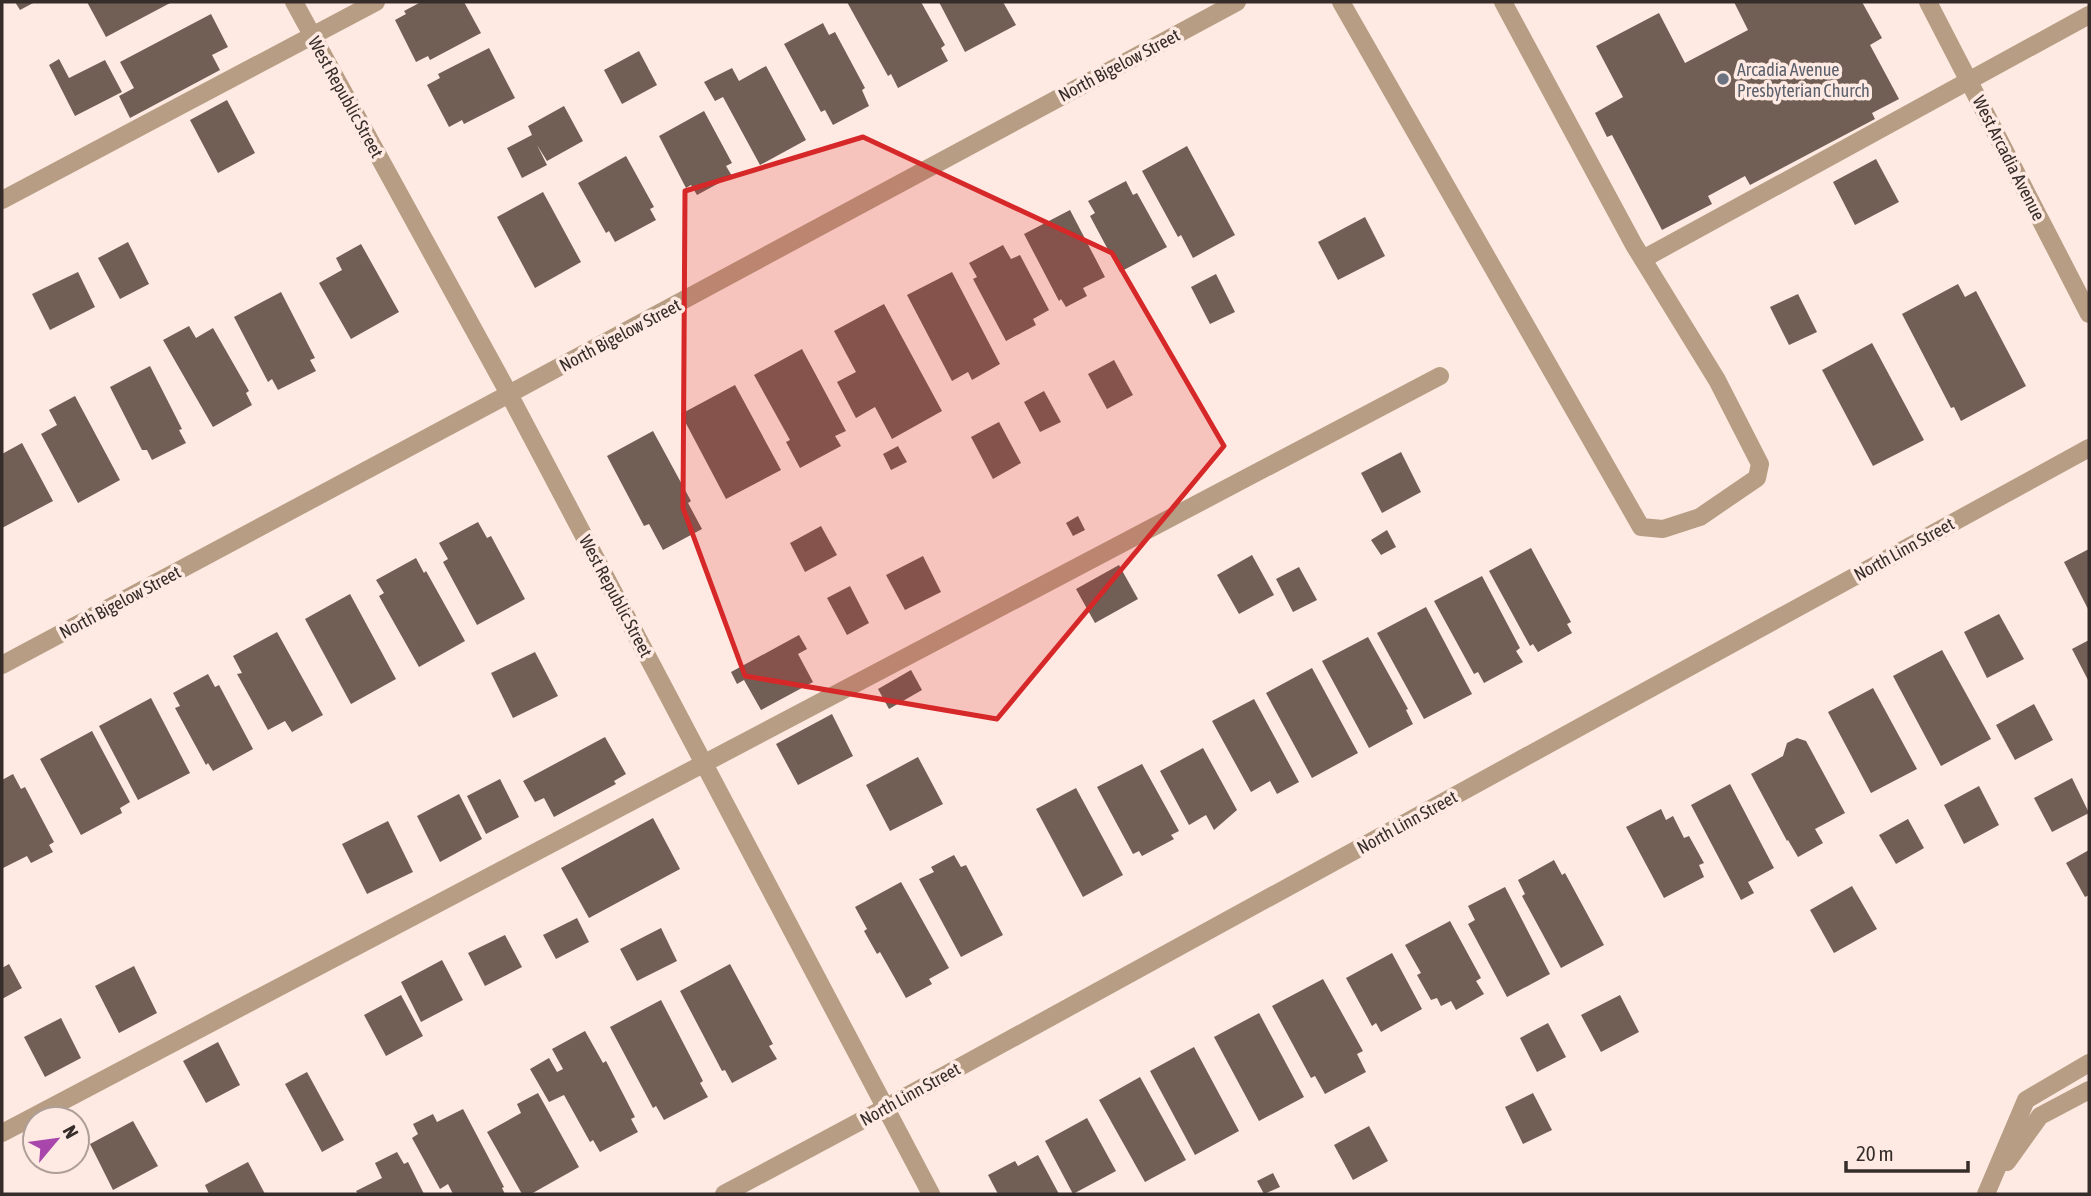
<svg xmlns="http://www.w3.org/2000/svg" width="2091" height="1196" font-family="'Asap Condensed',sans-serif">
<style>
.building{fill:#715e54}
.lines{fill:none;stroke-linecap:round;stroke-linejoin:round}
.service{stroke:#b69d83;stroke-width:18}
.minor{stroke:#b69d83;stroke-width:18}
.marked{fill:#d62828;fill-opacity:0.2;stroke:#d62828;stroke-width:5;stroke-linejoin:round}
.worship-dot{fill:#6b7280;stroke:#feeae3;stroke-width:2.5}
.labels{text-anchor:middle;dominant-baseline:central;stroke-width:7;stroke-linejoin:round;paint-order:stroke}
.street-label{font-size:18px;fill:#362d2a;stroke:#feeae3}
.worship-label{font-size:18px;fill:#5b616d;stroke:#feeae3;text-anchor:start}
</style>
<rect width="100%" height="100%" fill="#feeae3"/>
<g class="building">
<path d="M15,2H35L20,10Z"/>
<path d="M87,2H172L106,37Z"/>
<path d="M421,2H464L481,33L430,60L428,56L416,62L395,20L406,14L404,11Z"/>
<path d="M847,2H921L945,45L941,48L948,61L898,88L891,74L888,76Z"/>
<path d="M939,2H1003L1016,25L965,52Z"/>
<path d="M1734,2H1862L1882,38L1870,45L1899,99L1872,113L1875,119L1750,185L1745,176L1708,196L1712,204L1662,230L1612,135L1607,137L1595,113L1623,97L1596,46L1659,13L1685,63L1748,30Z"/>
<path d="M211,14L228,47L212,55L220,70L130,118L119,96L134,88L120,62Z"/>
<path d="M823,23L829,35L835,32L865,88L862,90L869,106L833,125L825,110L821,112L784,44Z"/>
<path d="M489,48L515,98L464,124L462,120L449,127L427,85L440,78L438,74Z"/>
<path d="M639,51L657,85L622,104L604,70Z"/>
<path d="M59,59L69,78L105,60L122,92L75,116L49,65Z"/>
<path d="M766,66L806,140L760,165L723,97L715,101L704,82L732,68L739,81Z"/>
<path d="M227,100L255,153L218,173L190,120Z"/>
<path d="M564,106L583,141L547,161L537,145L547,165L522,178L507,148L532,135L528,126Z"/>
<path d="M704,111L732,163L726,166L732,176L697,195L691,185L686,188L659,136Z"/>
<path d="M1187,146L1235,235L1193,258L1181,235L1178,237L1142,171Z"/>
<path d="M626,156L654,207L650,209L656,220L615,242L609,231L606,233L578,183Z"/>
<path d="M1876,159L1899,202L1855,225L1833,182Z"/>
<path d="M1126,181L1133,195L1137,193L1167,247L1120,272L1090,216L1095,213L1088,201Z"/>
<path d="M543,192L581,262L535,288L497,217Z"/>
<path d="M1070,210L1105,277L1083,288L1087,296L1066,307L1061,299L1059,301L1024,234Z"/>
<path d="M1365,217L1385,256L1338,280L1318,242Z"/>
<path d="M128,242L149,284L120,299L98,258Z"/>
<path d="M361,244L399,312L351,339L319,283L342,270L336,258Z"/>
<path d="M1003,245L1011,259L1020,255L1049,310L1033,319L1036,325L1006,341L973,279L977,277L969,263Z"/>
<path d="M78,272L95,307L50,330L32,294Z"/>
<path d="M952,272L1000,364L972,380L968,372L952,381L907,295Z"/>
<path d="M1216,274L1235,312L1210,324L1191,287Z"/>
<path d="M1958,284L1965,297L1976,291L2026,386L1961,421L1954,407L1951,408L1902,314Z"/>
<path d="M281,292L315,358L310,360L316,371L278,390L272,379L268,382L234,317Z"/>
<path d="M1798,294L1817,332L1789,345L1770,307Z"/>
<path d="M884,304L942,411L892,439L875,407L856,418L837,382L856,372L834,331Z"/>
<path d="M189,326L196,338L213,328L249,391L246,393L252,405L213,427L163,340Z"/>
<path d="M1872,343L1924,440L1873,466L1822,370Z"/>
<path d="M802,349L846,431L835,436L841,446L800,468L786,442L790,440L754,375Z"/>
<path d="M1114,360L1133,395L1107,409L1088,374Z"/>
<path d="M150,366L182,429L179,430L186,443L152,460L147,450H142L110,387Z"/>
<path d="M735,385L781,470L726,499L681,414Z"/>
<path d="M1044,391L1061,422L1040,432L1024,402Z"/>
<path d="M75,396L120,480L78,503L41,434L57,425L49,410Z"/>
<path d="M999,422L1021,463L993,479L971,437Z"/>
<path d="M653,431L691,501L688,503L702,529L663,550L649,524L644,526L607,456Z"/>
<path d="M22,443L53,501L2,528V454Z"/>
<path d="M898,446L907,462L891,470L883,454Z"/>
<path d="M1401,452L1421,492L1382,513L1361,473Z"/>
<path d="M1078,516L1085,530L1073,536L1066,523Z"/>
<path d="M478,522L487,538L491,536L525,599L477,625L443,562L448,559L439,543Z"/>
<path d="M821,526L837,555L805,572L790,543Z"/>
<path d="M1387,530L1396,547L1381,555L1371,540Z"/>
<path d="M1531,548L1571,622L1567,624L1572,633L1538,652L1533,644L1530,646L1489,571Z"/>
<path d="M2089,549V611L2064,562Z"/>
<path d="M1252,555L1274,595L1239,614L1217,575Z"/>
<path d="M923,556L941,592L905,610L886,575Z"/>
<path d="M416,558L424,573L426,571L465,641L419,667L379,596L384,593L376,580Z"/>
<path d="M1119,565L1138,599L1095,623L1076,589Z"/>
<path d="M1299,567L1317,600L1293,612L1276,579Z"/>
<path d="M1482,576L1520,648L1516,651L1523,662L1484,683L1478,672L1474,674L1434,601Z"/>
<path d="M850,586L869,623L847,635L827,598Z"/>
<path d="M350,594L396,679L351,704L305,619Z"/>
<path d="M1426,607L1472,694L1424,719L1377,633Z"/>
<path d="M1999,614L2024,659L1987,678L1964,632Z"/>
<path d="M277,632L323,715L292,732L285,721L268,730L237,674L242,673L233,656Z"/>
<path d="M799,635L807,649L798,654L813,682L761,710L744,680L737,684L731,672Z"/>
<path d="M1368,637L1408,709L1406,710L1413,724L1369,748L1322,661Z"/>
<path d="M2089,640V682L2072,649Z"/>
<path d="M1942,650L1991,739L1941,766L1893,676Z"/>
<path d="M535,652L558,696L513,718L491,673Z"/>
<path d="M1312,668L1358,753L1312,778L1266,693Z"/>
<path d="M911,670L922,690L889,709L878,689Z"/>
<path d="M208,674L215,687L219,685L253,749L213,771L208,763L206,765L175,708L180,706L173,693Z"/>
<path d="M1873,688L1917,769L1871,793L1828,712Z"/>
<path d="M151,698L190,773L138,800L99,726Z"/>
<path d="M1254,699L1299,782L1277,794L1270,781L1251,792L1212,721Z"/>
<path d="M2034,704L2053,740L2015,760L1996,725Z"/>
<path d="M832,714L853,756L798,785L776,744Z"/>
<path d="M92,731L130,802L120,808L122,813L81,835L40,759Z"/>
<path d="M605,737L626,774L614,781L616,784L554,817L544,798L535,802L523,781Z"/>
<path d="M1797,738L1806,741L1845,813L1815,829L1823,843L1798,857L1788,840L1787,841L1751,774L1783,756L1787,743Z"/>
<path d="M1203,748L1237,810L1214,830L1206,815L1189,825L1160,771Z"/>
<path d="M918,757L943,804L890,831L866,785Z"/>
<path d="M1142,764L1179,831L1171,835L1174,839L1142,856L1139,851L1133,854L1097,787Z"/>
<path d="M13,774L21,789L25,787L54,842L49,845L53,852L31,863L27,856L3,868L2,780Z"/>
<path d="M2072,778L2089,813L2052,832L2034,798Z"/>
<path d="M500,779L519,817L486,834L467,796Z"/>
<path d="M1730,784L1774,868L1748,882L1754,893L1741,900L1691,805Z"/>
<path d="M1979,786L1999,825L1964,844L1944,805Z"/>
<path d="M1076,788L1123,875L1083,897L1036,809Z"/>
<path d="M459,794L482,839L440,862L417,816Z"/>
<path d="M1661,809L1666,820L1673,816L1684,838L1689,836L1704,863L1699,865L1704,877L1664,898L1626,827Z"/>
<path d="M653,818L680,869L589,918L561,868Z"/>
<path d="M1908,819L1924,848L1896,864L1879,835Z"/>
<path d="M388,821L413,872L367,894L342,844Z"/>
<path d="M2089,850V895L2085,897L2066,863Z"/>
<path d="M954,855L961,867L966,865L1003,935L961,957L919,879L934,872L931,867Z"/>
<path d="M1554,860L1562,875L1565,873L1604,945L1561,968L1522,896L1525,894L1518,880Z"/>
<path d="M901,882L949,968L929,979L932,984L906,998L880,952L877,954L864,931L867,929L855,907Z"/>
<path d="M1852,886L1877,929L1834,953L1810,910Z"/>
<path d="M1505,887L1550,974L1507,997L1468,924L1475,920L1468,906Z"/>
<path d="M577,918L589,942L556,959L543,935Z"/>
<path d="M1450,921L1481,978L1476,981L1484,994L1456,1010L1451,1001L1441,1006L1437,998L1431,1000L1417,975L1421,973L1405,945Z"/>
<path d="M661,928L677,961L637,981L620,949Z"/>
<path d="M505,935L522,967L485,986L468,953Z"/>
<path d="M1392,953L1422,1009L1381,1032L1376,1023L1372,1026L1346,978Z"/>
<path d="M442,960L463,1000L421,1022L401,982Z"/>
<path d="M9,964L22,988L2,999V968Z"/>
<path d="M730,964L773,1044L769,1046L777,1059L732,1083L725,1070L722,1071L680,991Z"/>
<path d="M134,966L157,1013L119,1033L95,986Z"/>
<path d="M1323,979L1363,1051L1357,1054L1366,1072L1325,1094L1315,1076L1311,1078L1272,1006Z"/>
<path d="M401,995L423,1036L386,1056L364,1015Z"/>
<path d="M1620,995L1639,1032L1601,1052L1581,1015Z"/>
<path d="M661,1000L703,1081L700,1083L708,1097L664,1120L656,1106L653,1108L610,1027Z"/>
<path d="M1259,1013L1304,1097L1259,1121L1214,1037Z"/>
<path d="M61,1018L81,1058L45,1077L24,1037Z"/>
<path d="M1548,1023L1566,1057L1537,1072L1520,1038Z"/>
<path d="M585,1031L603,1063L606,1061L635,1117L631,1119L638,1132L600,1152L593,1140L590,1142L564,1095L549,1102L530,1069L549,1058L557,1072L563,1069L552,1049Z"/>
<path d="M218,1042L240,1085L206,1103L183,1061Z"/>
<path d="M1194,1047L1239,1131L1195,1155L1150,1071Z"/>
<path d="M307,1072L344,1140L322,1152L285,1084Z"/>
<path d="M1140,1077L1186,1160L1145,1182L1099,1100Z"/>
<path d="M538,1093L579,1167L531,1194H522L487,1132L521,1113L517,1104Z"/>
<path d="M1533,1093L1552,1130L1523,1144L1505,1107Z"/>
<path d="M463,1109L504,1187L502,1188L505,1194H453L448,1184L440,1189L412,1138L418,1134L413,1124L433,1114L437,1122Z"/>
<path d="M1087,1118L1116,1171L1073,1194L1045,1141Z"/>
<path d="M133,1121L158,1166L113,1190L90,1144Z"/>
<path d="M1369,1126L1388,1161L1353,1180L1334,1145Z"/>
<path d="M397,1152L404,1164L408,1162L424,1194H358L356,1191L382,1178L375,1163Z"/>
<path d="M1038,1155L1059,1194H998L988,1175L1015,1161L1018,1166Z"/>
<path d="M248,1162L265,1194H209L205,1185Z"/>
<path d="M1273,1173L1280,1187L1264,1194L1257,1181Z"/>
</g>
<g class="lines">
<g class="service">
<path d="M1341,2L1641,527L1663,529L1700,517L1757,478L1760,464L1717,380L1634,245L1503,2"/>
<path d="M2,200L376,2"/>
<path d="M1643,259L2089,15"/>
<path d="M2,1133L1440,376"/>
<path d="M2007,1162L2040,1116L2089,1090"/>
<path d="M1986,1194L2026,1100L2089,1063"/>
</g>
<g class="minor">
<path d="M294,2L509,394L931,1194"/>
<path d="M1928,2L2089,314"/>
<path d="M2,665L509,394L1237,2"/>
<path d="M724,1194L885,1108L2089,448"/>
</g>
</g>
<path class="marked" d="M863,137L1112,253L1224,446L997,719L745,676L683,508L685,191Z"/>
<circle class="worship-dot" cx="1723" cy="79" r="7"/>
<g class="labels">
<g class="street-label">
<text transform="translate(1119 65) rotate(-28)">North Bigelow Street</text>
<text transform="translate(346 97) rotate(61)">West Republic Street</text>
<text transform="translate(2009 158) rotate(63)">West Arcadia Avenue</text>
<text transform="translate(620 335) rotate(-28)">North Bigelow Street</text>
<text transform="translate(1904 549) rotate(-29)">North Linn Street</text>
<text transform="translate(616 596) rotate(62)">West Republic Street</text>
<text transform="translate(120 602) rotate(-28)">North Bigelow Street</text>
<text transform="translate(1407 822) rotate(-29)">North Linn Street</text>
<text transform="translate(910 1094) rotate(-29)">North Linn Street</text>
</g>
<g class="worship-label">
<text x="1737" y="69">Arcadia Avenue<tspan x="1737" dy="21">Presbyterian Church</tspan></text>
</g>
</g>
<rect width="2091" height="1196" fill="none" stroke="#362d2a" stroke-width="7"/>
<g transform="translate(56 1140) rotate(61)"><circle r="33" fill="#feeae3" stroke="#ae9e99" stroke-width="2"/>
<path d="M0-5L12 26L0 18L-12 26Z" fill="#a946ac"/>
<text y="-10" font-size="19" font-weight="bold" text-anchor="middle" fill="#362d2a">N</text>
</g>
<path d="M1846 1161v10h122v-10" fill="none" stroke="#362d2a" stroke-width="3.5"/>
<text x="1856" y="1161" font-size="21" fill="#362d2a" stroke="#feeae3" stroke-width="5" paint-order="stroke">20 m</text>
</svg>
